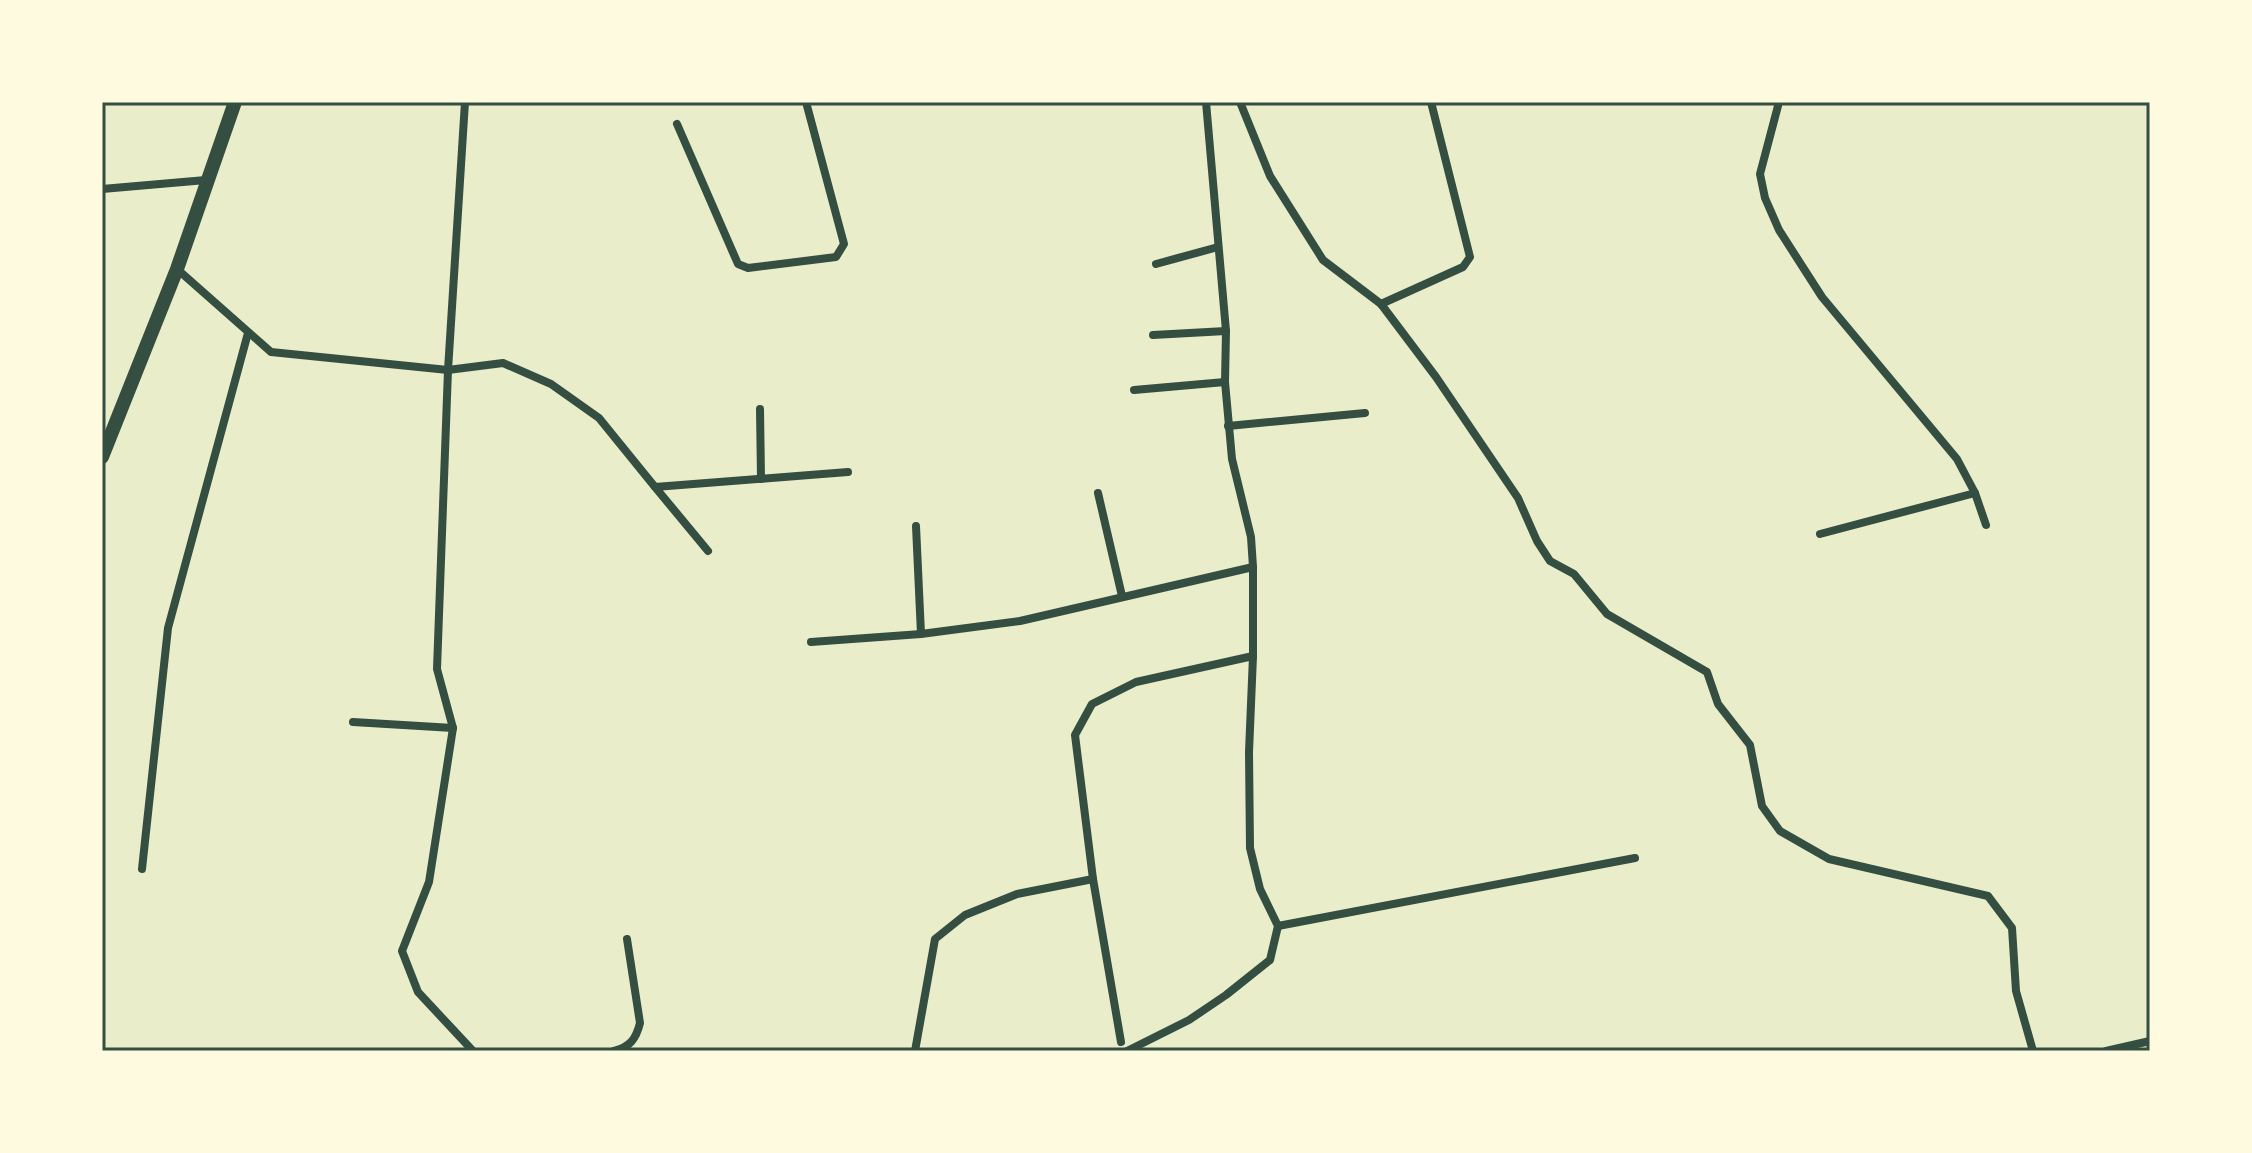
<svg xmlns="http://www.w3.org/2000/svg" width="2252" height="1153" font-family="'Exo 2',sans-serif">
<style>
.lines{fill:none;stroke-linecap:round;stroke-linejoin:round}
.minor{stroke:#344e41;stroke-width:8}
.secondary{stroke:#344e41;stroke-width:14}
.neatline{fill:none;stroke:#344e41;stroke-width:3}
</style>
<rect width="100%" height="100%" fill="#e9edc9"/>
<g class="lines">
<g class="minor">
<path d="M465,102L448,370L437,669L453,728L429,882L402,951L418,992L473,1051"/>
<path d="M1240,102L1270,176L1323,260L1381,304L1436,377L1518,498L1537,541L1550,561L1574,574L1607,614L1707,672L1718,704L1750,745L1762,806L1780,831L1829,859L1988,896L2012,928L2016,991L2033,1051"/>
<path d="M1779,102L1760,174L1765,198L1779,230L1822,297L1957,459L1975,493L1986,525"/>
<path d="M677,124L738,264L748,268L836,257L844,244L806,102"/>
<path d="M102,189L206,180"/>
<path d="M1156,264L1218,247"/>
<path d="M177,269L271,352L448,370L503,363L551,384L599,418L655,487L848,472"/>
<path d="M1381,304L1463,267L1470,257L1431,102"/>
<path d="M1153,335L1226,331"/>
<path d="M1134,390L1225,382"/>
<path d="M760,409L761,479"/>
<path d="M1228,426L1365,413"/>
<path d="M655,487L708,551"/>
<path d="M1098,493L1122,596"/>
<path d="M916,526L921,634"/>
<path d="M1820,534L1975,493"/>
<path d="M811,642L921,634L1020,621L1253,567"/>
<path d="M353,722L453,728"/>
<path d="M142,869L168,628L248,333"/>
<path d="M1278,926L1635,858"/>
<path d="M1121,1042L1093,879L1075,735L1092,704L1136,682L1253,656"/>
<path d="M614,1051C630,1047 636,1039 640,1023L627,939"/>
<path d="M915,1051L935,939L965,915L1017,894L1093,879"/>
<path d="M1127,1051L1189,1020L1226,995L1270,960L1278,926L1260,889L1250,848L1249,752L1253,656V567L1251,537L1232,459L1225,382L1226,331L1206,102"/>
<path d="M2106,1051L2150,1041"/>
</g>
<path class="secondary" d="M102,457L177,269L235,102"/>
</g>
<rect width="2252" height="1153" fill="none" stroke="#fefae0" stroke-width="208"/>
<rect x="104" y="104" width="2044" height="945" class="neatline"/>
</svg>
